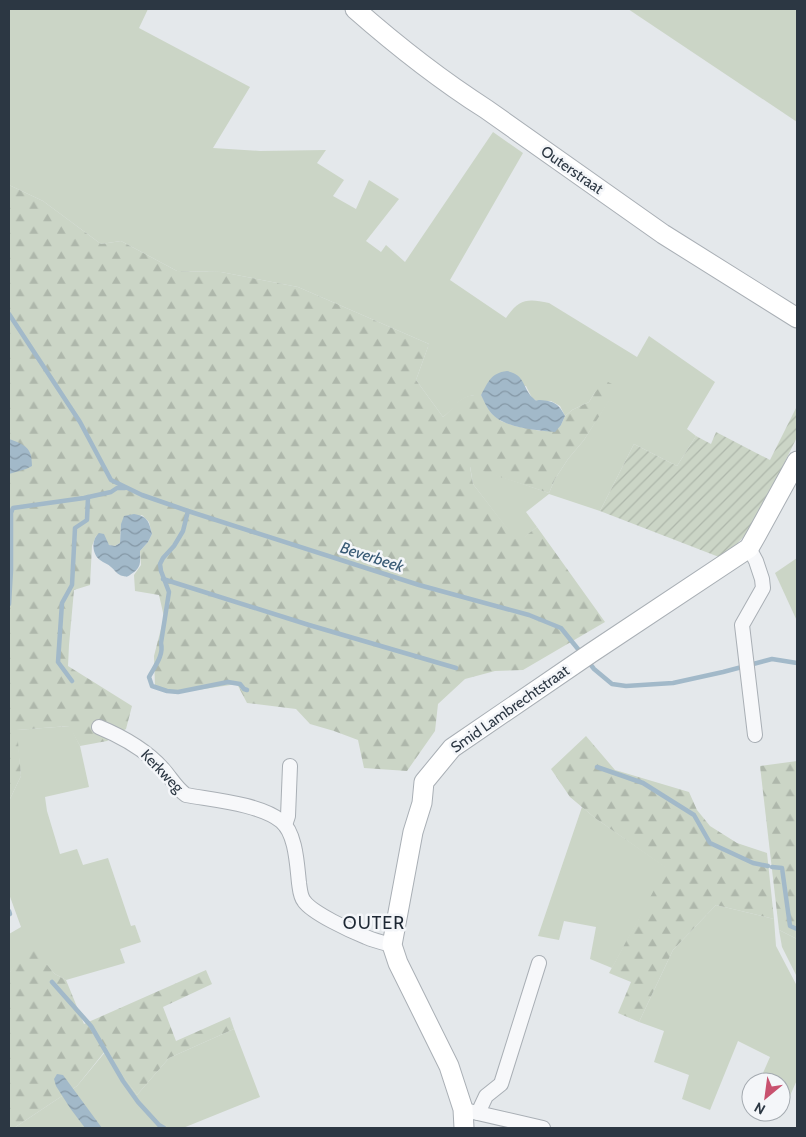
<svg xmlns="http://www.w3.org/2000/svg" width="806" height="1137" font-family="Cabin,sans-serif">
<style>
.grass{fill:#cbd5c6}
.forest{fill:url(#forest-firs)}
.garden{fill:url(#garden-furrows)}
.water{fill:url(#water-waves)}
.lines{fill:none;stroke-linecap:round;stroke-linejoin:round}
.stream{stroke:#a2b9c9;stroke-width:4.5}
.street-casing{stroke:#a9afb5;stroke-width:16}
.secondary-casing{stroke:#a9afb5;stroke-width:21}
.street{stroke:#f7f8fa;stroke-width:14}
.secondary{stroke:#fff;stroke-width:19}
.labels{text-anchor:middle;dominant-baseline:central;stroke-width:5;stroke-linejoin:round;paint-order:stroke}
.street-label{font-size:15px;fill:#2c3743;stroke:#f4f6f9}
.water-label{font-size:16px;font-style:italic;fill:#385a75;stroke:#f4f6f9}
.quarter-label{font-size:18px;letter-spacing:1px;fill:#1e2834;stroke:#f4f6f9}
</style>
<defs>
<pattern id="forest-firs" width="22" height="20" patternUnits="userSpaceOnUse" patternTransform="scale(1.25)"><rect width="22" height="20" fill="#cbd5c6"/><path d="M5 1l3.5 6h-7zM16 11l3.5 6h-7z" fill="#aeb7ab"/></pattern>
<pattern id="garden-furrows" width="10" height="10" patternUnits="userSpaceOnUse" patternTransform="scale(1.25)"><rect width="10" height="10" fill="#cbd5c6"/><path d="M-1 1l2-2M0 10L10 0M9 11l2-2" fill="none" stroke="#aeb7ab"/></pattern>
<pattern id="water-waves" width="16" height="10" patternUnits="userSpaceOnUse" patternTransform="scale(1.25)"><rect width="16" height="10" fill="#a2b9c9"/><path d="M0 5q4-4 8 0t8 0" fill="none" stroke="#8497a5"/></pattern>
</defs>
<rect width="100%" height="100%" fill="#e4e8eb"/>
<g class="grass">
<path d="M9,9H148L139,28L250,87L213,148L260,151L326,150L317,163L344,180L333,196L356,209L369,180L399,199L366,241L381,252L386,245L405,262L493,132L523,153L450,280L506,318C519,299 527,298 549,303L637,357L649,336L715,382L687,429L696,436L677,466L634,444L600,511L549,494L526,512L537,527L518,543L473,484L470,466L549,493L555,479L568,459L584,440L617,387L595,392L589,402L572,410L565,416L560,406L551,401H537L532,398L526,386L484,390L481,395C459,394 458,406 443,417L416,380L429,344L298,287L221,272L177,271L121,241L101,244L43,201L9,185Z"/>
<path d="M628,9H797V122Z"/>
<path d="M797,558V621L775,573Z"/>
<path d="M70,726L80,746L89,787L45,797L47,811L60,854L77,849L83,865L108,858L131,926L135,925L141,942L120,949L125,963L66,980L55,974L46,964L16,965L9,973V934L21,927L9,894V801L21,776L16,730Z"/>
<path d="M582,807L595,818L667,868L612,968L590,959L596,927L564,921L559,940L538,936Z"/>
<path d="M716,905L774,919L776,946L797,986V1080L780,1118L767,1112H781V1082H759L770,1057L738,1041L710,1110L682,1099L689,1075L654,1062L664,1031L639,1022L673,950Z"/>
<path d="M779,930L797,939V977L782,947Z"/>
<path d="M234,1029L260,1097L183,1128H14L77,1086L106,1051L137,1095L169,1058Z"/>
</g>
<g class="forest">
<path d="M9,185L43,201L101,244L121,241L177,271L221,272L298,287L429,344L416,380L443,417C458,405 458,394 481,395L491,413L501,421L515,426L541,431L561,425L565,416L572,410L589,402L595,392L606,381L618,387L584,440L568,459L555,479L549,493L470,467L473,484L518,542L537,527L605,622L523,670L495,671L465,679L438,704L435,731L407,771L364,768L358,740L334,731L310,724L296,709L247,703L237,684L184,692L155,687L154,656L164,617L159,595L135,591L134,575L141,565L140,551L148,542L152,534L149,522L142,515L121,524L120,543L115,546L109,545L103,534L96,536L92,546L90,585L74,590L69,645L68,666L132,706L126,729L107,741L80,746L69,726L17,730L21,776L9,801Z"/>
<path d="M586,736L615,770L689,792L697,810L710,826L737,843L767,853L774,919L716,905L673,950L639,1022L618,1013L631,982L609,973L666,868L595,818L570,797L551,769Z"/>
<path d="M797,761V939L779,930L760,766Z"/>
<path d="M30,945L55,974L66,980L84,1024L206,970L212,984L163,1007L176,1041L230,1017L234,1029L169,1058L137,1095L105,1051L77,1086L14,1128H9V973Z"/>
</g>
<path class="garden" d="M797,406V437L765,503L748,532L735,546L719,557L600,511L634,444L677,466L696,436L711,444L716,432L770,460Z"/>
<g class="water">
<path d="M507,371C526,375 522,388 533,398C537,402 536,400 540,400C554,401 559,404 565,416L561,425L555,432C536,430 504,428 491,413C487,408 484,401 481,395C488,383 490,373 507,371Z"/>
<path d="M9,439C25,445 32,447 32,466L26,469L9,474Z"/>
<path d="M134,514C147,516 149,521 152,534L148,542L140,551C140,564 142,567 130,575C127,577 127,577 123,576C117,575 115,570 111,567C108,564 104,563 100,560C92,554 91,540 99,533L104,534L109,545L115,546L120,543L121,524L124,516Z"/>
<path d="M57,1074L63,1075L102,1128H85L70,1108L56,1086L54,1079Z"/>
</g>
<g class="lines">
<g class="stream">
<path d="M9,314L80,422L111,480L142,495L188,511L419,585L529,615L561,628L582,654"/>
<path d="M188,511L183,531L174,546L163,558L160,564L161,571L169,592L161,643C164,655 155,666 149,677L152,686L167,691L178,692L228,682L240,684L244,689L247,690"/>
<path d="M163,579L309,625L456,668"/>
<path d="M9,604L11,570V513L13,508L84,498L111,492L117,488H125"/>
<path d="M587,660L594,669L612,684L626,686L673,683L723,672L772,659L797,663"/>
<path d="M72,681L58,662L62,603L72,585L75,528L87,520L88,497"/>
<path d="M597,767L643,783L694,815L710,843L753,863L768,866"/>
<path d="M772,867L782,868L790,926L797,929"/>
<path d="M9,911L10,914"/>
<path d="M52,982L91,1026L123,1081L138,1102L159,1125L164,1128"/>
</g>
<g class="street-casing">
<g id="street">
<path d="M749,548L756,561L762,579L763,588L742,625L755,735"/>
<path d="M99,727C123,737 145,749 163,769C171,778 176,788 186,795C213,800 260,804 281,821C296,833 297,865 299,883C300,889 300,896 304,901C312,913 351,931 366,937C375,941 384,943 392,945"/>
<path d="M285,825L288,816L290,766"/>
<path d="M469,1111L543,1128"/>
<path d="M478,1113L486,1096L501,1084L539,963"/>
</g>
</g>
<g class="secondary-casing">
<g id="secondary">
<path d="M355,9C396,45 439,79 486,109L663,234L797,318"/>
<path d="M464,1128L463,1109L449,1066L398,963L392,945L413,832L422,803L424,782L452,748L591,653L749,548L757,534L797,461"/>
</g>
</g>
<use href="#street" class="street"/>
<use href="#secondary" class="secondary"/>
</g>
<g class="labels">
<g class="street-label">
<text transform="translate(572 170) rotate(35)">Outerstraat</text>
<text transform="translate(510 709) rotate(-35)">Smid Lambrechtstraat</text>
<text transform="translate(162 771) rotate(46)">Kerkweg</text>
</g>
<g class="water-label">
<text transform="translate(372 557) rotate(18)">Beverbeek</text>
</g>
<g class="quarter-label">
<text x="374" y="923">OUTER</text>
</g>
</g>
<rect width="806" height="1137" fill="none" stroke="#2c3743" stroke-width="20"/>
<g transform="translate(766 1097) rotate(209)"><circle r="24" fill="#f4f6f9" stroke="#a4aab0"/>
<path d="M0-4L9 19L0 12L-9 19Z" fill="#c8516f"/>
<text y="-8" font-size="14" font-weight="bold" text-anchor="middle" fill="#2c3743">N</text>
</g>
</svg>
